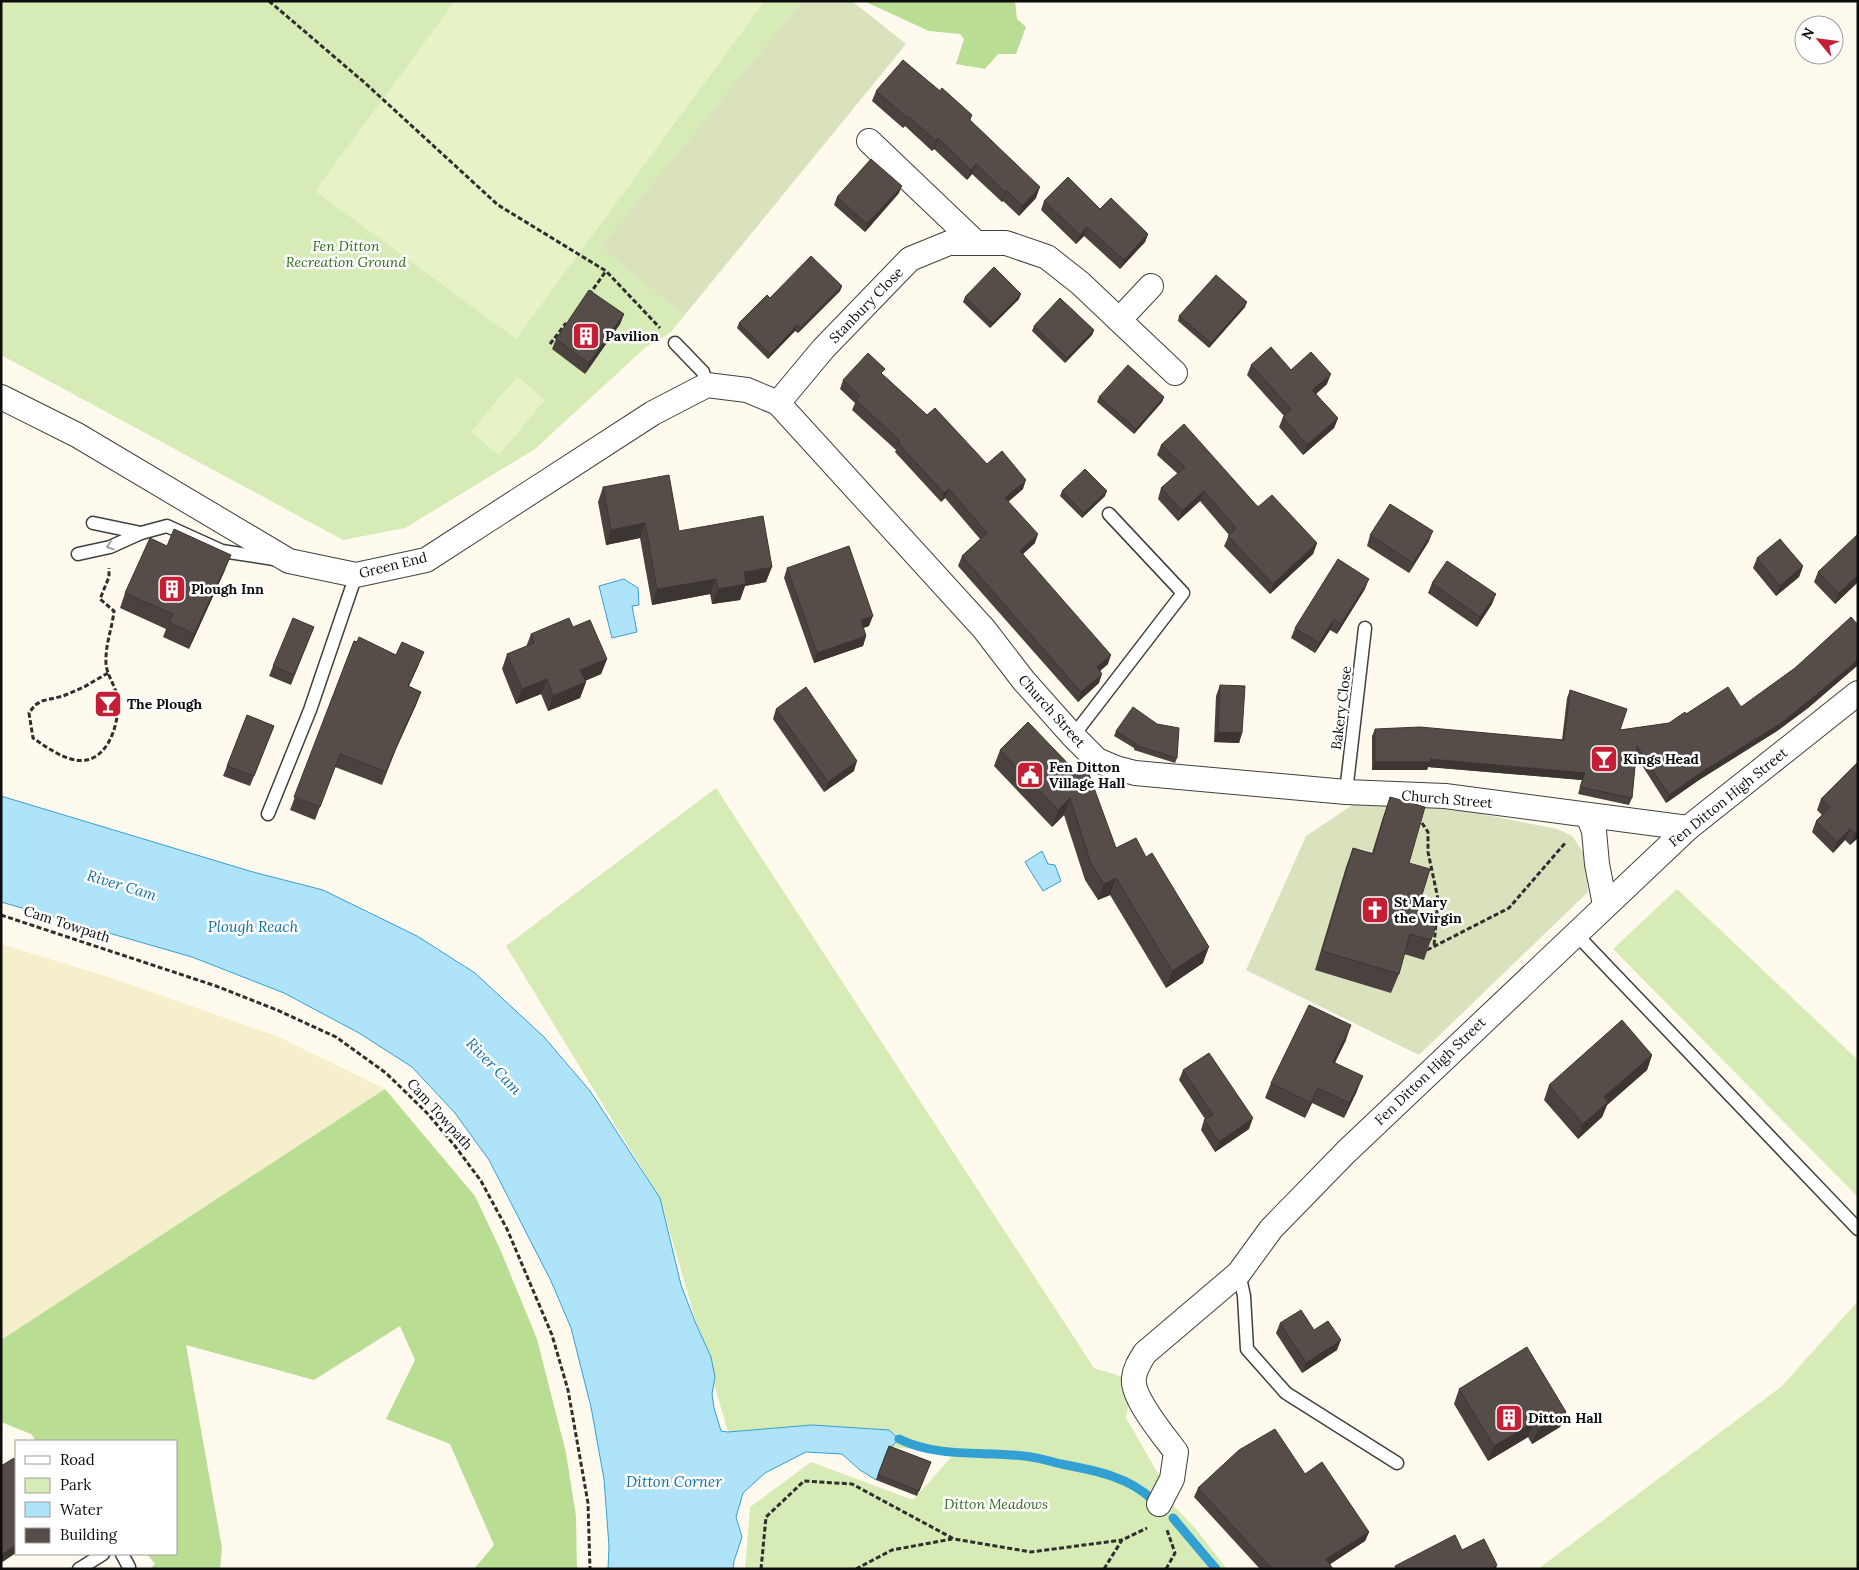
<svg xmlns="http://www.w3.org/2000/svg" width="1859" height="1570" font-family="Lora,serif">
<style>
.farmland{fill:#f6efcc}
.green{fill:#d6ebb5}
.forest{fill:#badd94}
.cemetery{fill:#d9e2bd}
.pitch{fill:#e7f2c7}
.water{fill:#afe3f9;stroke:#33a0d3}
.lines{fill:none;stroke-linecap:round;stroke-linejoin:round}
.stream{stroke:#33a0d3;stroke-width:9}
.lane-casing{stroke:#404040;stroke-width:15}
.street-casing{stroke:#404040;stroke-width:26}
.path{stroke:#2f2f2f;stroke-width:3;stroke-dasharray:5 2.5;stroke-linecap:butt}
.lane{stroke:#fff;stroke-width:12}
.street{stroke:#fff;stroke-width:24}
.wall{fill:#4a423f}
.shaded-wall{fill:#3c3633}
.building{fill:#564d49;stroke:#3c3633}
.oneway{stroke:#9e9e9e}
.labels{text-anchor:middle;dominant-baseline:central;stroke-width:5;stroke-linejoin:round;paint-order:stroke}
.park-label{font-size:14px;font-style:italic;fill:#31681a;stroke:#fff}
.street-label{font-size:14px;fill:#0d0d0d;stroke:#fff}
.poi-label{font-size:14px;font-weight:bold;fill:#0d0d0d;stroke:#fff;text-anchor:start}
.water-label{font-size:15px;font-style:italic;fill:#1170a5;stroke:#fff}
</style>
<rect width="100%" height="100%" fill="#fffaed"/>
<path class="farmland" d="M1,944L115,979L279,1037L385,1089L1,1340Z"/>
<g class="green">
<path d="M1,1H802L600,247L684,316L670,333L646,347L535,449L405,528L343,540L1,355Z"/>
<path d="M716,788L1094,1368L1133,1380L1126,1418L1167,1489L1154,1485L1195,1528L1227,1569H745L750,1507L811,1462L913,1500L955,1453L728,1432L660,1198L506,946Z"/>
<path d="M1677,889L1858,1060V1197L1613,949Z"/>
<path d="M1858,1301V1569H1538L1782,1386Z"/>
</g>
<g class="forest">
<path d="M868,1H1015L1017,19L1026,27L1016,54H998L985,69L956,64L964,39L960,34L929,31L868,3Z"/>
<path d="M385,1089L475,1196L500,1249L537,1339L566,1453L576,1516L577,1569H474L494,1545L450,1444L386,1419L415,1360L400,1326L314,1380L186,1345L222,1548L220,1569H150L155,1564L147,1554H176V1441H36L31,1434L1,1422V1340Z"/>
</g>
<g class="cemetery">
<path d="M802,1H852L906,44L684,316L600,247Z"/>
<path d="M1357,802L1456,809L1557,829L1572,836L1583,852L1588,892L1419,1055L1246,970L1306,836Z"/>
</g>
<g class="pitch">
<path d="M455,1H765L516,339L315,191Z"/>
<path d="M517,376L545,400L499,455L471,432Z"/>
</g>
<g class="water">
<path d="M624,579L638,588L639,605L632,606L637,632L612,638L599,586Z"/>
<path d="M1,796L253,872L323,890L417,936L475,973L544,1037L590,1091L660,1198L681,1285L696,1324L711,1357L715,1377L712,1394L714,1408L721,1431L728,1432L812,1425L889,1430L899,1439L887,1451L876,1480L860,1470L842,1454L806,1452L765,1473L743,1493L736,1517L742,1537L734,1561L733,1569H608L609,1546L604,1479L591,1407L571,1328L551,1281L489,1160L455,1113L412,1067L359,1033L284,993L192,957L1,902Z"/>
<path d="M1042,851L1048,864L1055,865L1061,881L1043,891L1025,862Z"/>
</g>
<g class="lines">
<g class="stream">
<path d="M899,1439C938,1458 982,1451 1024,1456C1036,1457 1049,1461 1061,1464C1093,1470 1128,1476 1153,1500"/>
<path d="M1173,1518L1216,1569"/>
</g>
<g class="lane-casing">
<g id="lane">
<path d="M675,343L703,372L707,385"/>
<path d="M93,523L141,533"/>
<path d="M78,554L110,547L141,533L167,526L222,551L274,559"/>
<path d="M1073,736L1183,593L1109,514"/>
<path d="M1346,792L1365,628"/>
<path d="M268,814L310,710L356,575"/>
<path d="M1575,933L1858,1229"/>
<path d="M1239,1273L1244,1296L1247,1349L1286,1393L1397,1463"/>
<path d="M122,1554L129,1567"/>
<path d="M79,1569L103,1554"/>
</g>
</g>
<g class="street-casing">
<g id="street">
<path d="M869,141L976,243"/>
<path d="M1119,320L1151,286"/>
<path d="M1,397L77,435L289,561L356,575L426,560L653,413L707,385L747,390L778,403L984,629L1024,681L1073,736L1097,760L1116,768L1135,773L1346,792L1445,796L1688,828"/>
<path d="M778,403L823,349L910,259L949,243H1006L1047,257L1080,283L1175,373"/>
<path d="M1588,815L1594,831L1597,864L1605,905"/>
<path d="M1159,1504L1172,1479L1176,1452C1164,1436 1131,1397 1134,1378C1135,1368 1140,1361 1145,1353L1239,1273L1271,1229L1346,1152L1688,828L1858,693"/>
</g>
</g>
<g class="path">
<path d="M269,1L365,83L498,205L606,271L660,328"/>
<path d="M589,295L606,271"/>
<path d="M550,344L566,323"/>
<path d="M108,673L84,687L63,696L42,701L35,705L29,713L33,738C45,746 57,755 71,759C105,769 119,728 118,701C117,688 107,676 106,664C105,645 112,629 114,611L100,599L109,577V568"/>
<path d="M1422,823L1428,832V852L1438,899L1434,946"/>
<path d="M1,915L216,986L277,1010L336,1037L386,1073L427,1113L455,1146L481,1181L507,1229L552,1335L568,1390L588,1503L590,1569"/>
<path d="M1427,950L1509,908L1566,842"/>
<path d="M761,1569L766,1517L804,1481L852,1484L954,1539L1031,1552L1122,1540"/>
<path d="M856,1569L892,1550L952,1539"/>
<path d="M1104,1569L1122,1540L1147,1528"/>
<path d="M1166,1569L1175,1553L1167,1530"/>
</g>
<use href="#lane" class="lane"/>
<use href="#street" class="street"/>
</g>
<g class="wall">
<path d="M876,91H940L972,115L970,121L1036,198L1019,216L1003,201L1002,202L972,174L967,180L934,149L932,151L905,126L903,128L872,101Z"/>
<path d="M899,193L865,232L834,205L837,197Z"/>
<path d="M1044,201L1100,209L1148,234L1145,242L1120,269L1084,236L1076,244L1041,210Z"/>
<path d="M842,286L840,291L798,333L795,331L768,359L737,328L739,323L770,298Z"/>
<path d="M965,297L1019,299L990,328L963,302Z"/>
<path d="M1245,307L1209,348L1178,321L1179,316Z"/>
<path d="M624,314L620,324L585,374L552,349L556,339Z"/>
<path d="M1034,326L1094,330L1092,335L1065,363L1032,331Z"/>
<path d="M1251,365L1291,370L1327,384L1316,394L1338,418L1334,428L1303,455L1279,427L1283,417L1284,416L1247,375Z"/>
<path d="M883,375L927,415L987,464L1023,489L1008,502L1035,543L1023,554L1108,664L1100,671L1099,683L1078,702L958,566L962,556L980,539L945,498L941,502L895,452L896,450L852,410L855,403L840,389L843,380Z"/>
<path d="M1099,397H1164L1162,402L1134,434L1097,402Z"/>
<path d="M1161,445L1317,543L1313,554L1270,594L1224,546L1229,535L1200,501L1178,521L1158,499L1161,488L1178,474L1157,455Z"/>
<path d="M603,487L766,582L745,586L740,600L712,604L710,594L652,605L640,538L606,545L598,502Z"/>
<path d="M1062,491L1105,496L1082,518L1060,496Z"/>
<path d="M1370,535L1429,541L1409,573L1367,546Z"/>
<path d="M1757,558L1803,566L1799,577L1776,596L1753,568Z"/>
<path d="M787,568L869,626L863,628L866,636L863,646L814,663L784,578Z"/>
<path d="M225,570L189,649L163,637L166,629L120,608L125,593Z"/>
<path d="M1818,572L1858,582L1835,604L1814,582Z"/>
<path d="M1432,583L1492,604L1477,627L1428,593Z"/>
<path d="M1365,589L1337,634L1330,630L1315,653L1291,638L1295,628Z"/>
<path d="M1858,625V665L1808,708L1777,731L1699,780L1666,803L1636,756L1632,798L1629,805L1578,794L1582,780L1428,767L1427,770H1372V736L1375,729L1562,740L1567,698L1570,690L1620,730L1669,723L1686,714L1741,707Z"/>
<path d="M573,627L607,659L601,674L585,681L586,682L580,698L548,711L541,694L516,704L502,669L507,654L526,647L531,634Z"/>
<path d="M310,637L291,685L269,676L273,666Z"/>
<path d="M354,641L396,655L419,664L409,686L421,692L416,705L396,749L382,785L335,767L315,820L290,810Z"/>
<path d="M1220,685L1242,733L1239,743L1214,742L1216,696Z"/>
<path d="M776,709L854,771L824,792L773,719Z"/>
<path d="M247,715L274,726L250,786L223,776Z"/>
<path d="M1028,722L1116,848L1203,963L1166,988L1110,895L1098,900L1085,880L1064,815L1052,827L994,766L1000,750Z"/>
<path d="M1116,731L1177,758L1175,763L1134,750V748L1114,736Z"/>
<path d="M1858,762V838L1850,845L1845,840L1833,853L1812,832L1816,821L1822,815L1817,810L1821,799Z"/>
<path d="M1390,797L1409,863L1417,911L1431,940L1424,960L1404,954L1399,974L1391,993L1315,970L1346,867L1353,848L1372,853L1383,817Z"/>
<path d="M1346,1040L1335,1062L1357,1091L1344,1118L1312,1103L1305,1118L1265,1098L1271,1083Z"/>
<path d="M1652,1055L1647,1070L1607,1105L1602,1117L1578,1139L1544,1100L1549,1085Z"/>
<path d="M1183,1070L1249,1129L1215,1152L1201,1130L1204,1120L1205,1119L1179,1080Z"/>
<path d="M1280,1323L1337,1350L1302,1373L1276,1333Z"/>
<path d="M1459,1389L1566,1412L1560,1427L1532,1444L1528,1437L1488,1461L1454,1404Z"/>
<path d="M889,1446L931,1462L917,1496L876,1480Z"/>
<path d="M1305,1474L1369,1532L1365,1541L1330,1564L1333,1569H1260L1194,1497L1198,1488Z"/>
</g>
<g class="shaded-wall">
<path d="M908,116L905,126L903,128L907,118Z"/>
<path d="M938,138L934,149L932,151L936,141Z"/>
<path d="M976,164L972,174L967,180L971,170Z"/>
<path d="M902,186L899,193L865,232L867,224Z"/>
<path d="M1040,187L1036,198L1019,216L1022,206Z"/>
<path d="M1007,191L1003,201L1002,202L1005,192Z"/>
<path d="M1087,227L1084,236L1076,244L1080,235Z"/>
<path d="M1148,234L1145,242L1120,269L1124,260Z"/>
<path d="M842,286L840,291L798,333L800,328Z"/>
<path d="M1021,294L1019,299L990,328L992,323Z"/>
<path d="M1247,302L1245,307L1209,348L1211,343Z"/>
<path d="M624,314L620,324L585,374L589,363Z"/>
<path d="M797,325L795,331L768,359L770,354Z"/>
<path d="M1094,330L1092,335L1065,363L1067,358Z"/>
<path d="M1331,374L1327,384L1309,400L1312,390Z"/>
<path d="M1164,397L1162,402L1134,434L1136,429Z"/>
<path d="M1338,418L1334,428L1303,455L1307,445Z"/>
<path d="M1026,480L1023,489L1002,507L1005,498Z"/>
<path d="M949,489L945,498L941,502L944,493Z"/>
<path d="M1107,491L1105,496L1082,518L1084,513Z"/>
<path d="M1204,491L1200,501L1178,521L1182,511Z"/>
<path d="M645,523L640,538L606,545L611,530Z"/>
<path d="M1433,531L1429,541L1409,573L1413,563Z"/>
<path d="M1038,534L1035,543L1016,560L1020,551Z"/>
<path d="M1317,543L1313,554L1270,594L1273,584Z"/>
<path d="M231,555L225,570L189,649L194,634Z"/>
<path d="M1803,566L1799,577L1776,596L1780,586Z"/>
<path d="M772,567L766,582L745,586L740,600L712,604L718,589L744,572Z"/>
<path d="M1858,575V582L1835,604L1839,593Z"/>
<path d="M716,579L710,594L652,605L657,589Z"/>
<path d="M1369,579L1365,589L1337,634L1341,624Z"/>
<path d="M1496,594L1492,604L1477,627L1480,617Z"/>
<path d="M873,616L869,626L857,630L861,620Z"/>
<path d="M1334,619L1330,630L1315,653L1319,643Z"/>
<path d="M866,636L863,646L814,663L817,653Z"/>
<path d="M424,652L419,664L403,698L408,686Z"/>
<path d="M1111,655L1108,664L1093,677L1097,667Z"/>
<path d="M607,659L601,674L575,685L580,670Z"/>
<path d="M1858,660V665L1808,708L1777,731L1699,780L1666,803L1669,795Z"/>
<path d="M1102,674L1099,683L1078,702L1081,692Z"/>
<path d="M547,679L541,694L516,704L522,689Z"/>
<path d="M586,682L580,698L548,711L553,696Z"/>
<path d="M421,692L416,705L396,749L382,785L401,736Z"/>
<path d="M1218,732L1242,733L1239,743L1214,742Z"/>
<path d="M1430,759L1585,773L1582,780L1428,767L1427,770H1372L1375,762Z"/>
<path d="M857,761L854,771L824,792L828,782Z"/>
<path d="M1070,798L1064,815L1052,827L1058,810Z"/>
<path d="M1850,829L1845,840L1833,853L1837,842Z"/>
<path d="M1858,830V838L1850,845L1855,833Z"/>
<path d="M1116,878L1110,895L1098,900L1104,884Z"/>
<path d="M1209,947L1203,963L1166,988L1172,971Z"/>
<path d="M1351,1025L1346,1040L1328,1077L1333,1062Z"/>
<path d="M1652,1055L1647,1070L1607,1105L1602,1117L1578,1139L1583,1124L1604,1097Z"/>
<path d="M1363,1076L1357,1091L1344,1118L1349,1103Z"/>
<path d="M1318,1088L1312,1103L1305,1118L1311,1103Z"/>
<path d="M1253,1118L1249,1129L1215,1152L1219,1142Z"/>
<path d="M1341,1340L1337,1350L1302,1373L1306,1363Z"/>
<path d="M1566,1412L1560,1427L1532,1444L1538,1429Z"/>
<path d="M1534,1422L1528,1437L1488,1461L1494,1446Z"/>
<path d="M1369,1532L1365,1541L1323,1569L1326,1559Z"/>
<path d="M16,1545V1553L1,1563V1555Z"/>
<path d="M1497,1565L1496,1569H1490Z"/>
</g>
<g class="building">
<path d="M903,60L940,91L942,88L972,115L969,119L1040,187L1022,206L1007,191L1005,192L976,164L971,170L938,138L936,141L908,116L907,118L876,91Z"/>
<path d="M871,159L902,186L867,224L837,197Z"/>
<path d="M1068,177L1100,209L1111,198L1148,234L1124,260L1087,227L1080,235L1044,201Z"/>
<path d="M811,256L842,286L800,328L797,325L770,354L739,323L767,295L770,298Z"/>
<path d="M994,267L1021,294L992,323L965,297Z"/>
<path d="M1216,275L1247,302L1211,343L1179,316Z"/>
<path d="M589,290L624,314L589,363L556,339Z"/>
<path d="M1060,298L1094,330L1067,358L1034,326Z"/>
<path d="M1271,347L1291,370L1311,352L1331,374L1312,390L1338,418L1307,445L1283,417L1291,409L1251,365Z"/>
<path d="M868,353L885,369L881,373L927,415L935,408L987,464L1002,451L1026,480L1005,498L1038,534L1020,551L1111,655L1097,667L1102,674L1081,692L962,556L987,533L949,489L944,493L898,443L900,441L856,400L860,396L843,380Z"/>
<path d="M1128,365L1164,397L1136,429L1099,397Z"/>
<path d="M1184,424L1258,507L1272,495L1317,543L1273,584L1228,536L1236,528L1204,491L1182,511L1161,488L1185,467L1161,445Z"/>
<path d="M1085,469L1107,491L1084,513L1062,491Z"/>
<path d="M669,475L679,531L763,516L772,567L744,572L746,584L718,589L716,579L657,589L645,523L611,530L603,487Z"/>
<path d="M1390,504L1433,531L1413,563L1370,535Z"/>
<path d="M174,529L231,555L194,634L169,622L173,614L125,593L150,538L167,546Z"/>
<path d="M1858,534V575L1839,593L1818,572Z"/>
<path d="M1780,539L1803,566L1780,586L1757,558Z"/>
<path d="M849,546L873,616L861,620L866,636L817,653L787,568Z"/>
<path d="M1338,559L1369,579L1341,624L1334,619L1319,643L1295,628Z"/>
<path d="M1447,561L1496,594L1480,617L1432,583Z"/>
<path d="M1851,617L1858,625V660L1810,700L1780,724L1702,772L1669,795L1637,746L1632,798L1580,787L1585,773L1430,759V762H1375V729L1420,727L1564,740L1570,690L1627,709L1620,730L1669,723L1685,712L1686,714L1728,687L1741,707L1795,668Z"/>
<path d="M293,618L314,627L294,675L273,666Z"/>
<path d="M569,618L573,627L590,620L607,659L580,670L586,682L553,696L547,679L522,689L507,654L534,643L531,634Z"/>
<path d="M359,637L396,655L402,642L424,652L408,686L421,692L401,736L386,772L340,754L320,807L294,797L354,641L357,642Z"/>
<path d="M1220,685L1245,686L1242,733L1218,732Z"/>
<path d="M806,687L857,761L828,782L776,709Z"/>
<path d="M1133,707L1157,724L1179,728L1177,758L1135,745V743L1116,731Z"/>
<path d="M247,715L274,726L254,776L227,766Z"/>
<path d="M1028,722L1078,774L1086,766L1116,848L1136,838L1146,857L1152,853L1209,947L1172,971L1116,878L1104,884L1091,864L1070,798L1058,810L1000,750Z"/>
<path d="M1858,762V830L1855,833L1850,829L1837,842L1816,821L1830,807L1821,799Z"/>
<path d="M1390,797L1425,807L1409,863L1430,869L1417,911L1439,917L1431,940L1410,934L1399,974L1322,951L1353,848L1373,854Z"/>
<path d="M1309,1005L1351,1025L1333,1062L1363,1076L1349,1103L1318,1088L1311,1103L1271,1083Z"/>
<path d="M1622,1020L1652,1055L1604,1097L1608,1102L1583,1124L1549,1085Z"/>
<path d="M1209,1053L1253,1118L1219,1142L1204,1120L1213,1115L1183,1070Z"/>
<path d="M1301,1310L1314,1330L1328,1321L1341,1340L1306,1363L1280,1323Z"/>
<path d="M1527,1347L1566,1412L1538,1429L1534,1422L1494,1446L1459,1389Z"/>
<path d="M1275,1429L1305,1474L1322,1462L1369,1532L1326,1559L1333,1569H1272L1198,1488L1239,1450Z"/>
<path d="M889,1446L931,1462L919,1491L878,1475Z"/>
<path d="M14,1458L16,1462V1545L1,1555V1466Z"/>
<path d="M1455,1535L1462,1550L1484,1539L1497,1565L1490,1569H1396L1395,1566Z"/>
</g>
<defs><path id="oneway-chevron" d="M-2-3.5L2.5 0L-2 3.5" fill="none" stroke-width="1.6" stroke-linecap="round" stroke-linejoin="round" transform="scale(1.25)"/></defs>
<use class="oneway" href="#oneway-chevron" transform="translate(110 546) rotate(161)"/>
<defs>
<g id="building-square" transform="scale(1.4375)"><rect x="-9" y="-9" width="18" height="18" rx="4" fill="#c41f34" stroke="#fff"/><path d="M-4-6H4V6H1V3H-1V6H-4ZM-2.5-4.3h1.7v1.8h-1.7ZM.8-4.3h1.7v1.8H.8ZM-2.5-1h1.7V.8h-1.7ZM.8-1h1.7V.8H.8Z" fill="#fff"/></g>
<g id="bar-square" transform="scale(1.4375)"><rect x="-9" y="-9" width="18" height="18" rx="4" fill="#c41f34" stroke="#fff"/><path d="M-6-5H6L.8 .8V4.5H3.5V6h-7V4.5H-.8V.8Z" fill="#fff"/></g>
<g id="civic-square" transform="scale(1.4375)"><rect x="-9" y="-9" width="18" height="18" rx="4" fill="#c41f34" stroke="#fff"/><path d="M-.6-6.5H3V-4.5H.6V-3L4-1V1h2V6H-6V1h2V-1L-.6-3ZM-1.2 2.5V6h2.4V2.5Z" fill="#fff"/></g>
<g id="church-square" transform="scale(1.4375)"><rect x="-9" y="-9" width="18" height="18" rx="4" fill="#c41f34" stroke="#fff"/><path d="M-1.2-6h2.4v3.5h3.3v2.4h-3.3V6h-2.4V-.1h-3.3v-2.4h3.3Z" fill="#fff"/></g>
</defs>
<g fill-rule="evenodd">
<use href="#building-square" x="586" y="336"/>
<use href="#building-square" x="172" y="589"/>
<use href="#bar-square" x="108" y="704"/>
<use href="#bar-square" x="1604" y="759"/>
<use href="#civic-square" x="1030" y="775"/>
<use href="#church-square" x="1375" y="910"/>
<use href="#building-square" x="1509" y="1418"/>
</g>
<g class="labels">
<g class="park-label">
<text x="346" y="246">Fen Ditton<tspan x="346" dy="16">Recreation Ground</tspan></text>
<text x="996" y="1504">Ditton Meadows</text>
</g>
<g class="street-label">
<text transform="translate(866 305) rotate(-46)">Stanbury Close</text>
<text transform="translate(393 565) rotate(-14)">Green End</text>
<text transform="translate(1341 708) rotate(-83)">Bakery Close</text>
<text transform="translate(1052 711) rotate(48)">Church Street</text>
<text transform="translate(1728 797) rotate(-39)">Fen Ditton High Street</text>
<text transform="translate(1447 799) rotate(5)">Church Street</text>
<text transform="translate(67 924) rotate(18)">Cam Towpath</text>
<text transform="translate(1430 1071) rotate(-44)">Fen Ditton High Street</text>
<text transform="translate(440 1114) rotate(48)">Cam Towpath</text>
</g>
<g class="poi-label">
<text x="605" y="336">Pavilion</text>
<text x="191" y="589">Plough Inn</text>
<text x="127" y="704">The Plough</text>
<text x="1623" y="759">Kings Head</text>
<text x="1049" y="767">Fen Ditton<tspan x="1049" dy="16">Village Hall</tspan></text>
<text x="1394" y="902">St Mary<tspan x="1394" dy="16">the Virgin</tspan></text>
<text x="1528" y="1418">Ditton Hall</text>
</g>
<g class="water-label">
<text transform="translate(122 885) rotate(17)">River Cam</text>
<text x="253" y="926">Plough Reach</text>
<text transform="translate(494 1066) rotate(46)">River Cam</text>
<text x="674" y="1481">Ditton Corner</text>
</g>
</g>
<rect width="1859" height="1570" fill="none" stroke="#0d0d0d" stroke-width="5"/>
<rect x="15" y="1440" width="162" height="115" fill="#ffffff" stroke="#9e9e9e"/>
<rect x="25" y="1456" width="25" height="8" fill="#ffffff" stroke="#9e9e9e"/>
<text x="60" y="1465" font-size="15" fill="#0d0d0d">Road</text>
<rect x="25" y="1478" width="25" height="15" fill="#d6ebb5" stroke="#9e9e9e"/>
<text x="60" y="1490" font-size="15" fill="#0d0d0d">Park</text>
<rect x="25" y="1502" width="25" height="15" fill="#afe3f9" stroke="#9e9e9e"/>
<text x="60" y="1515" font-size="15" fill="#0d0d0d">Water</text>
<rect x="25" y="1528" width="25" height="15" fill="#564d49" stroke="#9e9e9e"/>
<text x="60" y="1540" font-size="15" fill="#0d0d0d">Building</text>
<g transform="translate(1819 40) rotate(299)"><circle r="24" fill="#ffffff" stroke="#9e9e9e"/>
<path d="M0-4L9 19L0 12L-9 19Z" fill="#c41f34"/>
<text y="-8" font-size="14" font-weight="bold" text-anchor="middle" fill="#0d0d0d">N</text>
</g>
</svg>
